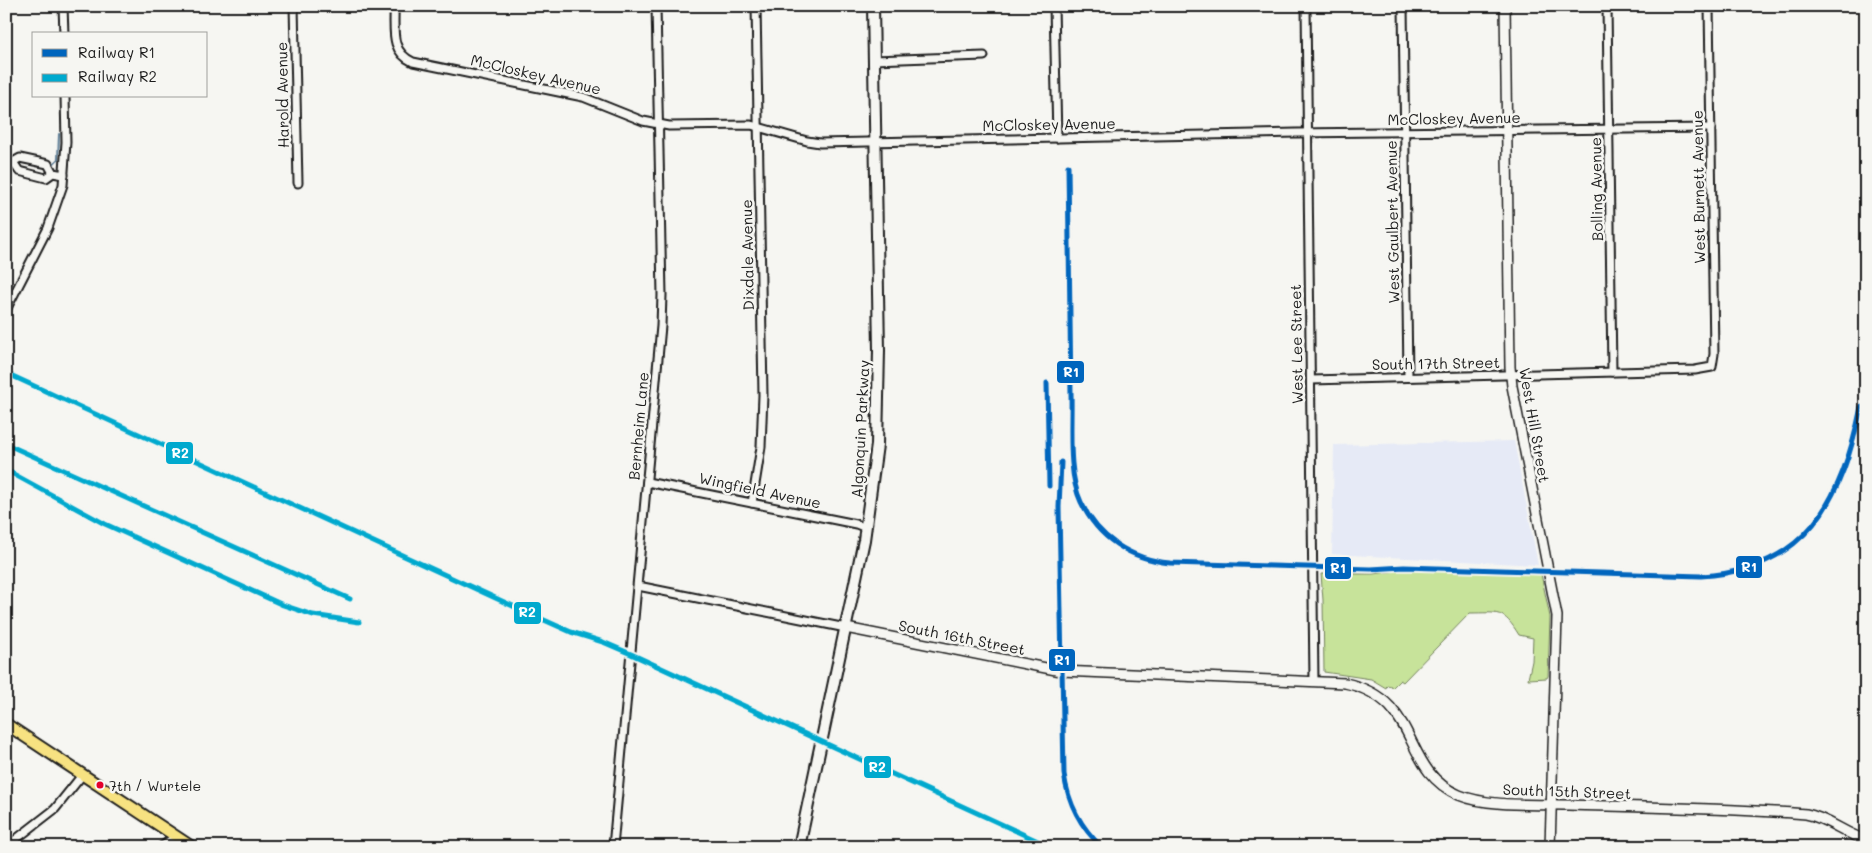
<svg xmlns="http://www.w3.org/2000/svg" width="1872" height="853" font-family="Mali,sans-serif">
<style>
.built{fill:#e6eaf6}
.green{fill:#c7e39a;stroke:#72805b}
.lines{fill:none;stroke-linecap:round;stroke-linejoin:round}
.stream{stroke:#5e7e96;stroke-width:2}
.minor-casing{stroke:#1c1c1c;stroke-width:11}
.tertiary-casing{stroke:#1c1c1c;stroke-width:12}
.secondary-casing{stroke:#1c1c1c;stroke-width:14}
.primary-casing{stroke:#1c1c1c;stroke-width:14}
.minor{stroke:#f6f6f2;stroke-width:7}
.tertiary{stroke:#f6f6f2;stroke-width:9}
.secondary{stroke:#f6f6f2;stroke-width:10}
.primary{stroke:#f7e281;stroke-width:10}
.rail-1-casing{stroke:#f6f6f2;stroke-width:9}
.rail-2-casing{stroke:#f6f6f2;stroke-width:9}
.rail-1{stroke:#0065bd;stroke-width:5}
.rail-2{stroke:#00a9ce;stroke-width:5}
.bus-dot{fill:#e4002b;stroke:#f6f6f2;stroke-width:2}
.labels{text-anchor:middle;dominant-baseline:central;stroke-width:5;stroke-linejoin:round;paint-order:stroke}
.bus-label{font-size:14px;fill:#1c1c1c;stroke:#f6f6f2;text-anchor:start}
.street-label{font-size:15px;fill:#1c1c1c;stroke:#f6f6f2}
.line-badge{stroke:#f6f6f2;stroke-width:2}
.badge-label{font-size:14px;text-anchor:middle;font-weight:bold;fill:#fff}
</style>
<rect width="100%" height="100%" fill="#f6f6f2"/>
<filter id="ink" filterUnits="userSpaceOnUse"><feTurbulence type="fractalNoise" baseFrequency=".02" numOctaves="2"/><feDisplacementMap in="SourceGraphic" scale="10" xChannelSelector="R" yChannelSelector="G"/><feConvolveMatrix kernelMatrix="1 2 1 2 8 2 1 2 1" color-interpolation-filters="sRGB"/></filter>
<g filter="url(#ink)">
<path class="built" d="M1514,441L1538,565L1332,554L1334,445Z"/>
<path class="green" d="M1405,570L1541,574L1550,617L1548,676L1547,678L1528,679L1532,661L1533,638L1519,635C1503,609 1499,613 1470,613L1403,682L1400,680L1392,688L1391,686L1387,685L1386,688L1371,679L1324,672L1323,600L1321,574H1373Z"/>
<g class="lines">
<g class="stream">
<path d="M6,155L13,158"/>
<path d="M37,165L47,167"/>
<path d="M51,166L58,159L59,134"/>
</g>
<g class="minor-casing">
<g id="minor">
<path d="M63,6L64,34"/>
<path d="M294,6L298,183"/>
<path d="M394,6C395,29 389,51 413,62L583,97L643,121L669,126L751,125L807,141L820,143L1296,133L1711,128"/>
<path d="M1054,6L1057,138"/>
<path d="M1306,6L1314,681"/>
<path d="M1403,6L1408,377"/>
<path d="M1607,6L1612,372"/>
<path d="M874,60L984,56"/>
<path d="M53,173L48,164L20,158L13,162L19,171L46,178L53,173L64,175"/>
<path d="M6,310L48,228L63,185L66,142L65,96"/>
<path d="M1311,380L1695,370L1712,367L1714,354L1709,6"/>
<path d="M647,482L856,524L866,528"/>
<path d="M752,503L761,447L763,395L756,6"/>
<path d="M638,586L846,628"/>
<path d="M6,847L55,809L83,774"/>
<path d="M161,847L176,836"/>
<path d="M613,847L661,326L662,295L656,6"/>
</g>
</g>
<g class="tertiary-casing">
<g id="tertiary">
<path d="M1505,6L1510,367L1512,386L1557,616L1550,847"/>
<path d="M846,628L1061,671L1345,683C1423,700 1399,769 1459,795C1488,807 1536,804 1568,805C1647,807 1727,808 1806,814C1828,818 1845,834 1866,840"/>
</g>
</g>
<g class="secondary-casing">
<path id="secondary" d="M799,847L864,540L877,445L879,350L873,6"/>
</g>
<g class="primary-casing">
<path id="primary" d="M6,724L192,847"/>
</g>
<use href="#minor" class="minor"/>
<use href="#tertiary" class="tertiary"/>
<use href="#secondary" class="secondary"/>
<use href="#primary" class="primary"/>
<g class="rail-1-casing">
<g id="rail-1">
<path d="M1068,166C1069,242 1070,318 1071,393C1072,427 1067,472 1081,502C1098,538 1130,559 1170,563L1371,569L1404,567L1701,576C1806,570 1842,501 1861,407"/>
<path d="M1047,383L1049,486"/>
<path d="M1061,462L1059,507L1064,774C1068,803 1080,827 1102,847"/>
</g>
</g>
<g class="rail-2-casing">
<g id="rail-2">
<path d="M6,373L515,607L571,632L603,642L631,654L1051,847"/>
<path d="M6,444L350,599"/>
<path d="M6,470L105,524L283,605L313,615L359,622"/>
</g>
</g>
<use href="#rail-1" class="rail-1"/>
<use href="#rail-2" class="rail-2"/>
</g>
</g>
<circle class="bus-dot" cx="100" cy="785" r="4.5"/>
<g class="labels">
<g class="bus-label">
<text x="109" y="785">7th / Wurtele</text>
</g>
<g class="street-label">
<text transform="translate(536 74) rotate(13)">McCloskey Avenue</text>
<text transform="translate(282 95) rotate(-91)">Harold Avenue</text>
<text transform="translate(1454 118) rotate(-1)">McCloskey Avenue</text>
<text transform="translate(1049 124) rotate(-1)">McCloskey Avenue</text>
<text transform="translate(1698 187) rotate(-91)">West Burnett Avenue</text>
<text transform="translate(1596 189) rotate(-91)">Bolling Avenue</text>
<text transform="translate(1392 222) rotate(-91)">West Gaulbert Avenue</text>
<text transform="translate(747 255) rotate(-91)">Dixdale Avenue</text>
<text transform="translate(1296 344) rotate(-91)">West Lee Street</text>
<text transform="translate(1436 363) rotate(-1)">South 17th Street</text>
<text transform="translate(1535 425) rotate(80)">West Hill Street</text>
<text transform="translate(638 426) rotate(-85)">Bernheim Lane</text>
<text transform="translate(860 429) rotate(-87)">Algonquin Parkway</text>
<text transform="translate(760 490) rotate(12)">Wingfield Avenue</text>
<text transform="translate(962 637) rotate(11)">South 16th Street</text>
<text transform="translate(1567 791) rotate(2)">South 15th Street</text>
</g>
</g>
<g class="line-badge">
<rect x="1056" y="360" width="29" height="24" rx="5" fill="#0065bd"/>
<rect x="165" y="441" width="29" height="24" rx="5" fill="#00a9ce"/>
<rect x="1735" y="555" width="28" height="24" rx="5" fill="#0065bd"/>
<rect x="1324" y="556" width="28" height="24" rx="5" fill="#0065bd"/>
<rect x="513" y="601" width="29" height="24" rx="5" fill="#00a9ce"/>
<rect x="1048" y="648" width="28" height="24" rx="5" fill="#0065bd"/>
<rect x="863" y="755" width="29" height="24" rx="5" fill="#00a9ce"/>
</g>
<g class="badge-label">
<text x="1071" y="377">R1</text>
<text x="180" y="458">R2</text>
<text x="1749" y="572">R1</text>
<text x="1338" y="573">R1</text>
<text x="527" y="617">R2</text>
<text x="1062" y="665">R1</text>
<text x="877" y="772">R2</text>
</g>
<rect width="1872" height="853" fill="none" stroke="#f6f6f2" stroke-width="25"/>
<rect x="12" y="12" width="1847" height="828" fill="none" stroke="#1c1c1c" stroke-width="2" filter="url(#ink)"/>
<rect x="32" y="32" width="175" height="65" fill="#f6f6f2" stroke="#9f9f9c"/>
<rect x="42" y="49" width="25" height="8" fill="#0065bd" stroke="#9f9f9c"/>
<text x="78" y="58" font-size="15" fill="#1c1c1c">Railway R1</text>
<rect x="42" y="74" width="25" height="8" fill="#00a9ce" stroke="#9f9f9c"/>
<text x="78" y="82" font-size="15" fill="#1c1c1c">Railway R2</text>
</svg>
